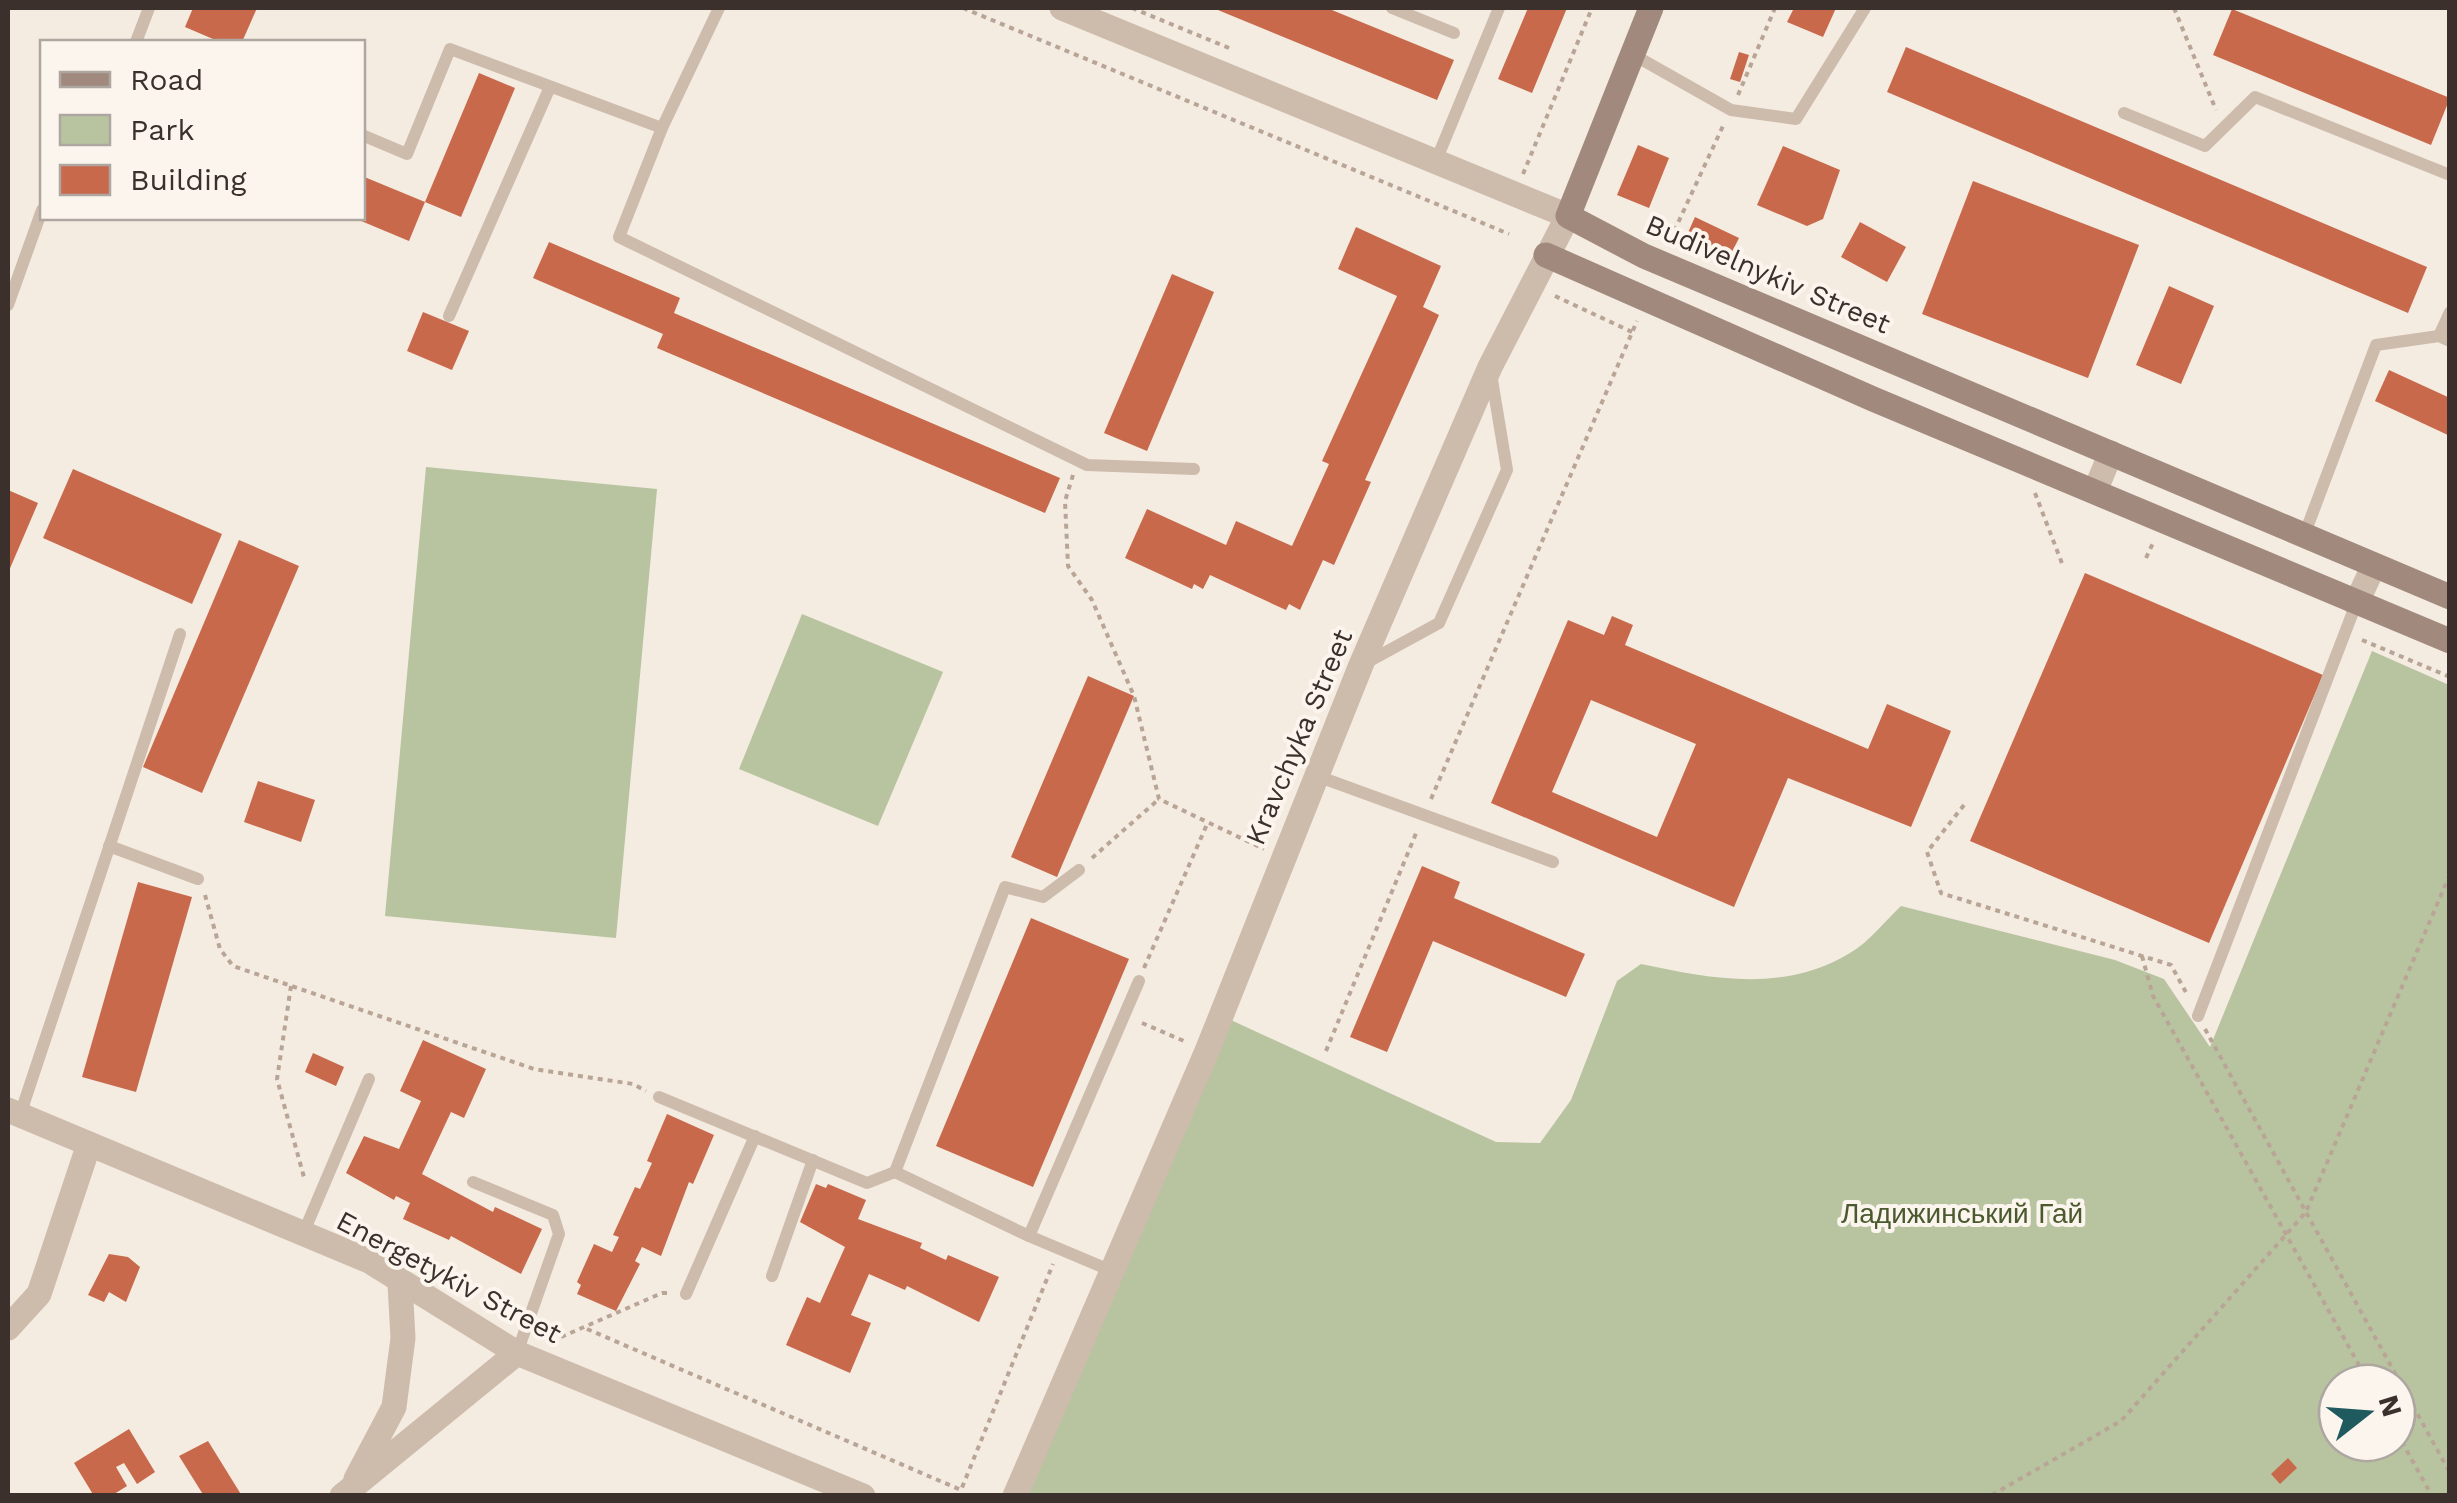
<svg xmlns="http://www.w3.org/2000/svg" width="2457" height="1503" font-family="'Work Sans',sans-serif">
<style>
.green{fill:#b8c4a0;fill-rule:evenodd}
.building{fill:#c8694b;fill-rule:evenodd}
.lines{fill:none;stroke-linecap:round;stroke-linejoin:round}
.path{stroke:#b9a596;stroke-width:4;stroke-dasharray:5 5;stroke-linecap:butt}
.lane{stroke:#cdbbac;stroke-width:12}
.street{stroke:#cdbbac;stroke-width:25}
.secondary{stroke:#a18a7d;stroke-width:25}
.labels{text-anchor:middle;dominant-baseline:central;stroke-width:8;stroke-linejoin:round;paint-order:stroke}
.street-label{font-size:28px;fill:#3b302b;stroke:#fbf5ee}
.park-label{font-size:28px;fill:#4a5a2e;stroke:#fbf5ee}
</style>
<rect width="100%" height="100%" fill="#f4ebe1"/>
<g class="green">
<path d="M426,467L657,489L616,938L385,916Z"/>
<path d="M802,614L943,672L878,826L739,769Z"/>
<path d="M2372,651L2449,685V1495L1015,1496L1220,1015L1496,1142L1540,1143L1571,1100L1617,981L1641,964C1712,979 1784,993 1850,953C1869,942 1885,921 1901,906L2115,960L2164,979L2210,1047ZM2337,1383H2397V1443H2337Z"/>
</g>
<g class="building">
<path d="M193,8H257L242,42H220L185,27Z"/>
<path d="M1213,8H1327L1454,60L1437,100Z"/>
<path d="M1528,8H1567L1532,93L1498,79Z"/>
<path d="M1794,8H1836L1823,37L1787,22Z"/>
<path d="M2232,9L2450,98L2431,145L2213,55Z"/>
<path d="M1906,47L2427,267L2408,313L1887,92Z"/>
<path d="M1739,52L1749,55L1740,82L1730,79Z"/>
<path d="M479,73L515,88L461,217L425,202Z"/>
<path d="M1638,145L1669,158L1649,208L1617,195Z"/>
<path d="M1783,146L1840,170L1823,219L1807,226L1757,205Z"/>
<path d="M362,176L425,202L409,241L354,218H362Z"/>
<path d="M1973,181L2139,245L2088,378L1922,314Z"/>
<path d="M1695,217L1739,238L1729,258L1686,237Z"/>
<path d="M1860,222L1906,247L1887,282L1841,257Z"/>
<path d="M1356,227L1441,266L1423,307L1439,315L1365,480L1371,482L1334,565L1323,560L1300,610L1289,604L1286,610L1210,575L1203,589L1194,584L1192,589L1125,558L1147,509L1226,545L1236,521L1292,546L1329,464L1322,461L1397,296L1338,269Z"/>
<path d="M549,242L680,298L674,313L1060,478L1045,513L657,348L663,334L533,278Z"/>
<path d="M1172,274L1214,292L1147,451L1104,433Z"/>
<path d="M2169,286L2214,306L2181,384L2136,365Z"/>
<path d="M423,312L469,331L452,370L407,351Z"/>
<path d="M2389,370L2450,398V436L2375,401Z"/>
<path d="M73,469L222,534L192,604L43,538Z"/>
<path d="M8,490L38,503L8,573Z"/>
<path d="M239,540L299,566L202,793L143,767Z"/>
<path d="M2085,573L2323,675L2209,943L1970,841Z"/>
<path d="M1612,616L1633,625L1625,645L1868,749L1887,704L1951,731L1911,827L1788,778L1734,907L1491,803L1568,620L1604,635ZM1591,700L1696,744L1657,837L1552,792Z"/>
<path d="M1088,676L1134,696L1057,877L1011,857Z"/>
<path d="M258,781L315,800L301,842L244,822Z"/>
<path d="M1422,866L1460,882L1454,898L1585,954L1566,997L1433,941L1387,1052L1350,1037Z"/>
<path d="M138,882L192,897L136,1092L82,1077Z"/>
<path d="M1031,918L1129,959L1033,1187L936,1146Z"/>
<path d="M423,1040L486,1069L464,1118L451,1112L422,1174L493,1212L495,1207L542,1229L521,1274L451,1236L449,1240L403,1219L410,1203L396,1196L394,1200L346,1173L364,1136L399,1149L421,1101L400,1091Z"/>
<path d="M313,1053L344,1067L336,1086L305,1072Z"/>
<path d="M667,1114L714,1135L693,1184L689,1182L661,1256L642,1247L635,1261L640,1264L616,1311L577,1294L581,1285L577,1282L594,1244L612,1252L619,1237L613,1235L635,1187L640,1189L652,1163L647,1161Z"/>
<path d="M816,1184L826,1188L828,1184L866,1200L858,1219L922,1243L920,1248L946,1260L948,1255L999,1277L979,1322L907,1286L905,1290L869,1274L851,1315L871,1323L850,1373L786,1345L807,1297L820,1303L845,1247L800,1222Z"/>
<path d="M109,1254L128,1257L140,1267L126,1302L109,1292L104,1302L88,1295Z"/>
<path d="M129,1429L155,1472L137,1484L124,1463L116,1467L127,1486L111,1496H94L74,1463Z"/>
<path d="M208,1441L242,1496H204L179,1456Z"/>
<path d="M2288,1458L2297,1468L2280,1484L2271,1474Z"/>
</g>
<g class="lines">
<g class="path">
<path d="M963,8L1509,234"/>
<path d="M1132,8L1229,48"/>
<path d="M2174,8L2216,110"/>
<path d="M1738,95L1775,8"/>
<path d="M1523,174L1592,8"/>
<path d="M1670,240L1723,126"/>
<path d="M1555,296L1632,332"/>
<path d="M1073,475L1065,501L1068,566L1092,600L1134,696L1159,799L1264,849"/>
<path d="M2035,493L2063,566"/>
<path d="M2146,558L2153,543"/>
<path d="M2362,640L2450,677"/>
<path d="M1431,799L1637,321"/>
<path d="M1964,805L1927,852L1941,893L2171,965L2188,996"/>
<path d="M1092,858L1159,799"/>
<path d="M205,895L220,949L233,966L534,1069L633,1084L646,1091"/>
<path d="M2142,956L2153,996L2369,1383"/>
<path d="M1144,968L1208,822"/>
<path d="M291,986L277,1079L305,1181"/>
<path d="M1142,1023L1184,1041"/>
<path d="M2205,1029L2450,1473"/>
<path d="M1326,1051L1417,831"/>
<path d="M587,1329L961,1490L1053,1264"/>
<path d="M552,1341L662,1293H672"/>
<path d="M2397,1433L2432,1496"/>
<path d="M1992,1495L2121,1421L2306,1212L2450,874"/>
</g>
<g class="lane">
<path d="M719,8L662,128L619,237L1087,465L1194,469"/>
<path d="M1392,8L1454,33"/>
<path d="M136,42L149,8"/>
<path d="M1632,54L1731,110L1796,119L1865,8"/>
<path d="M2124,113L2205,146L2255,97L2450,175"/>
<path d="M362,135L407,154L450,49L662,128"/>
<path d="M1436,161L1499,8"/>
<path d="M8,305L42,210"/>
<path d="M449,316L550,87"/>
<path d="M2439,336L2450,312"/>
<path d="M2305,533L2376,345L2439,336L2450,341"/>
<path d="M1364,664L1439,623L1507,470L1491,374"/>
<path d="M1317,776L1553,862"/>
<path d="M109,846L198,879"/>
<path d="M2198,1016L2356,604"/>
<path d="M659,1097L867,1183L895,1172L1005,887L1043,897L1079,870"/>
<path d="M20,1115L180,634"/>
<path d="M895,1172L1029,1236"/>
<path d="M473,1182L553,1215L559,1234L517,1353"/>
<path d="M303,1234L369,1079"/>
<path d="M1112,1271L1029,1236L1139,981"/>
<path d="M772,1276L813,1160"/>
<path d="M686,1294L755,1136"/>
</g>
<g class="street">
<path d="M2095,491L2111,453"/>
<path d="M2356,604L2374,565"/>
<path d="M8,1110L369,1261L517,1353L863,1496"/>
<path d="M8,1328L39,1294L89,1144"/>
<path d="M356,1479L394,1407L403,1338L400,1284"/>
<path d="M342,1496L517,1353"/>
<path d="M1015,1496L1207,1051L1361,665L1490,367L1568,216L1062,8"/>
</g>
<g class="secondary">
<path d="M1651,8L1568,216L1644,256L2450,597"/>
<path d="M1546,255L1873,399L2450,641"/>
</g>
</g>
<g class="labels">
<g class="street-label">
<text transform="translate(1768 274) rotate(23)">Budivelnykiv Street</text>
<text transform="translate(1299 737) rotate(-67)">Kravchyka Street</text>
<text transform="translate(449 1277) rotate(28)">Energetykiv Street</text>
</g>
<g class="park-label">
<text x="1962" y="1213">Ладижинський Гай</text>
</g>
</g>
<rect width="2457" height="1503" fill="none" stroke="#3b302b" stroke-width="20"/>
<rect x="40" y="40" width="325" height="180" fill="#fbf5ee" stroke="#aea6a0" stroke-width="2.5"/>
<rect x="60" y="72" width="50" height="15" fill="#a18a7d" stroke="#aea6a0" stroke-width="2.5"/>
<text x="130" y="90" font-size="30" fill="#3b302b">Road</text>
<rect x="60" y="115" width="50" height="30" fill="#b8c4a0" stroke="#aea6a0" stroke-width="2.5"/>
<text x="130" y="140" font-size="30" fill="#3b302b">Park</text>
<rect x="60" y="165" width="50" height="30" fill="#c8694b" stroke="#aea6a0" stroke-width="2.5"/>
<text x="130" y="190" font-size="30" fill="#3b302b">Building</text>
<g transform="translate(2367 1413) rotate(73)"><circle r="48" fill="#fbf5ee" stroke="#aea6a0" stroke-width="2.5"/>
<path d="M0-8L18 38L0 25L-18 38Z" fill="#1f5a5e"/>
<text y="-15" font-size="28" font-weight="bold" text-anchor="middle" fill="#3b302b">N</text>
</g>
</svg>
